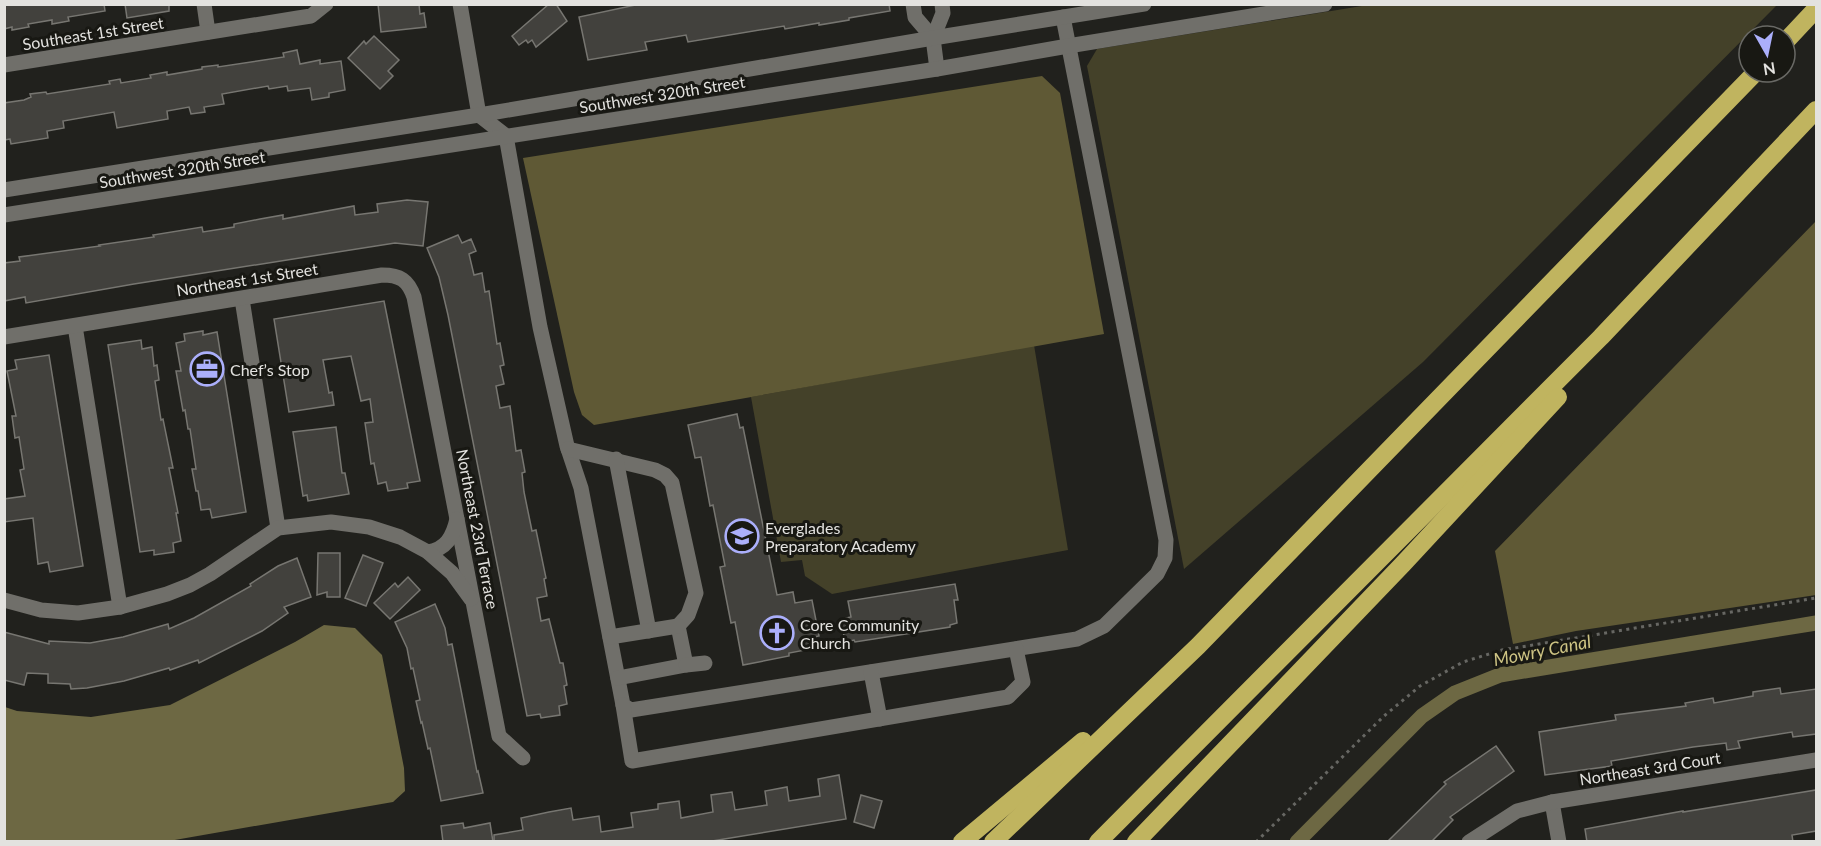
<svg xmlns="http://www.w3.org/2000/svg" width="1821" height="846" font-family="Lato,sans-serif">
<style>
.green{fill:#444129}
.forest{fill:#5f5935}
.water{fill:#6d6843}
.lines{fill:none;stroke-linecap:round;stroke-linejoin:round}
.canal{stroke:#6d6843;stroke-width:15}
.building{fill:#42413d;stroke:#777671;stroke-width:1.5}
.path{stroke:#676763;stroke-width:3;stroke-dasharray:3 4.5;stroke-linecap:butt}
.minor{stroke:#706f6a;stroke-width:15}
.highway{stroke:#c0b45f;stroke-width:18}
.labels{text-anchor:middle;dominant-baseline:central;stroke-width:6;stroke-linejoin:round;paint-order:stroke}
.street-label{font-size:16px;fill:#e3e2df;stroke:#181813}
.poi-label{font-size:16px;fill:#e3e2df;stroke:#181813;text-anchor:start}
.water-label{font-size:18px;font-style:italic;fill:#cec484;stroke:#181813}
</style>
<rect width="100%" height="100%" fill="#21211d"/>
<g class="green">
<path d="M1374,4L1777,5L1423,362L1184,569L1087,66L1097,49Z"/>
<path d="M1034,345L1068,550L832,594L805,576L802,560L781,562L751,397Z"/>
</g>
<g class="forest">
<path d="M1042,76L1060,93L1104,334L594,425L582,415L574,392L523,158Z"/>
<path d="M1816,221V595L1576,631L1513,644L1495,551Z"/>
</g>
<path class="water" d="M324,625L355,628L382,655L404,768L405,791L393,802L169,841H5V707L17,711L91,717L170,705L295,642Z"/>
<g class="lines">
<path class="canal" d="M1297,842L1422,716L1455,693L1500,675L1816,623"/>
</g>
<g class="building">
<path d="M4,4H104L105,11L68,17L69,21L52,24V20L28,24L29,27L12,30V27L4,29Z"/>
<path d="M125,4H169V11L127,18Z"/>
<path d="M378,4H419L420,14L424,13L426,27L381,32Z"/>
<path d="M549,4H556L567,21L536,47L532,40L528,43L526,40L519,45L512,36Z"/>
<path d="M640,4H889L890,11L849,18V20L819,25V23L785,29L784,26L688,42L686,35L645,42L647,50L588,60L579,17Z"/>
<path d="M374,36L399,60L388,71L393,76L380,89L348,58L364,41L366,44Z"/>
<path d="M297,50L300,64L320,60V64L341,61L345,90L329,93V97L312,100L310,88L288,91L287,86L269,89L268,86L222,94L224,104L204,107L205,112L191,114L189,107L167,111L168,119L117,128L114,112L63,121L64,128L47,131L48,138L11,144L10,139L4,140V103L24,100L31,97L30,94L46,92L47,94L110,84L109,81L120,79L121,83L151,78L150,75L167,72V75L202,69V67L218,65V67L284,57L283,53Z"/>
<path d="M407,200L428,202L423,246L395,243L134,284L26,303L25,297L4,301V263L20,261L19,257L100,246L99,245L154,237L153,235L202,227L203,232L234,227V224L260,219L283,215V219L354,206L355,215L378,212L377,204Z"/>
<path d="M458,235L462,243L471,239L476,251L469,254L474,275L482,273L485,292L489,291L497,344L500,343L504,365L500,366L504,384L496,386L500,408L510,406L516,451L521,450L525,472L522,473L524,492L532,531L536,530L546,578L544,579L547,596L537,598L541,621L549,619L560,663H563L567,685L564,686L567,704L559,706L560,715L541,718L540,714L527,716L448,315L439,277L427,248Z"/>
<path d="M384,301L420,481L407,483L408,488L388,491L386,482L378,484L374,463L371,464L365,423L373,422L370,399L361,401L351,356L323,360L329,393L332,392L334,405L289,412L274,319Z"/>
<path d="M203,331V335L217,332L246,512L212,518L210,509L201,510L198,491H196L192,469H196L190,429H188L185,410L183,411L176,371H181L176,343L185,341L184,334Z"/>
<path d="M141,340L142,349L152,347L154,366L157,365L159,380L155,381L161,420L163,419L173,468H169L178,513H176L181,541L173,543L174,552L154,555V550L140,552L108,345Z"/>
<path d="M49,355L83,566L50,572L48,562L38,564L33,518L4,522V499L25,496L20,470L24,469L19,437L15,438L12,416H16L7,371L17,369L15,360Z"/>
<path d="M737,414L740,428L743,427L777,595L793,592L795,603L812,600L819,636L814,637L816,648L789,653V656L743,665L735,622L731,623L720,567L725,566L713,505L710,506L701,457L695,458L688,425Z"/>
<path d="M336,427L342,473H345L349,494L308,501L307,495L303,496L293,432Z"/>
<path d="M318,553H340V597H327V592L317,595Z"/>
<path d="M363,555L383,563L366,606L345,598Z"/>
<path d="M297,558L311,597L284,607L288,613L262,631L199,663L198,660L170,670L169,668L124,681L87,688L71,689L70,684L48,683V674L27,673L24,685L4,680V632L49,644V641L90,643L123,637L168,624L169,629L194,618L251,586L250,584L278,566Z"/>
<path d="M408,577L420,590L390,619L374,603L395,583L398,587Z"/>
<path d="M955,584L958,600H954L957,623L950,625V627L855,642L854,640L845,642L841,619L851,617L848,601Z"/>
<path d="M435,604L445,628L448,645L452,644L477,772L478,771L483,793L441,801L430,748L428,749L422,722L421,723L416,701L420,700L413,668L411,669L407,648L395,622Z"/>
<path d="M1780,688L1781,694L1816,689V734L1793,737L1792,732L1755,738L1738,741L1740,748L1727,750L1726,743L1693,747L1611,761L1612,766L1545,775L1539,732L1616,720L1615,715L1686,706L1685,703L1713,698L1714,703L1753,696V692Z"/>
<path d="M1496,746L1514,771L1450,817L1453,820L1431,842H1387L1446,784L1444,782Z"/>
<path d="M839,775L846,819L706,842H494V835L523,830L521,818L549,812L571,808L573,820L599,816L601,832L633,827L631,813L658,809V804L679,801L681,818L713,812L711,795L732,792L735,810L767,805L765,791L787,787L789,801L820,796L818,779Z"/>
<path d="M1816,790V831L1792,835L1793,842H1587L1585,829L1683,811V812Z"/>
<path d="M861,795L882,801L874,828L854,822Z"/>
<path d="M463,823L464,828L490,823L493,842H443L441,826Z"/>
</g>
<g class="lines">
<path class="path" d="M1256,842L1384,716L1420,686L1463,662L1502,650L1527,646L1816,598"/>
<g class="minor">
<path d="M204,4L208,32"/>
<path d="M460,4L479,115L506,136L540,327L567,446L581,488L623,705L631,710L1077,639L1104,626L1157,574L1165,558L1166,540L1063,17"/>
<path d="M913,4L915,17L933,38"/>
<path d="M933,38L943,13L942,4"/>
<path d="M933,38L937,69"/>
<path d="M4,65L298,18L311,16L326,4"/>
<path d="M4,190L479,115L933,38L1144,4"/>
<path d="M4,215L937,69L1068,46L1325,4"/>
<path d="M242,299L278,528"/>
<path d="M75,326L120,607"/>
<path d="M4,337L382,275C400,275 408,280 414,297L499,736L523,758"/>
<path d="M568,449L655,470L665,475L672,483L696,593L688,615L678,626L686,665L618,678"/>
<path d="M616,459L649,631"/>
<path d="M428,552C446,549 453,537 457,519"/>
<path d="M4,600L41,610L78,613L120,607L167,594L190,585L210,574L278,528L331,522L369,527L400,537L428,552L452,573L471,599"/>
<path d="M610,637L678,626"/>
<path d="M686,665L705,663"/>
<path d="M871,672L880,719"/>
<path d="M623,705L632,761L1008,697L1023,682L1016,649"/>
<path d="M1552,802L1559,842"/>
<path d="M1469,842L1517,811L1552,802L1816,760"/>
</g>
<g class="highway">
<path d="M1785,42L1816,9"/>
<path d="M962,842L1083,741"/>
<path d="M993,842L1198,646L1756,72"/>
<path d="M1098,842L1601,337L1816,110"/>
<path d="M1136,842L1403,564L1558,397"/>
</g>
</g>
<defs>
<g id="office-ring" transform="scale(1.725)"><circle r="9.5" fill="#181813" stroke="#abaffb" stroke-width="1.5"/><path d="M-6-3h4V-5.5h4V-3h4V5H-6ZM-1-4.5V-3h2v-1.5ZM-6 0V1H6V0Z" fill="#abaffb"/></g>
<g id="school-ring" transform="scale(1.725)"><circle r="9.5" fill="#181813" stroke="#abaffb" stroke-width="1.5"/><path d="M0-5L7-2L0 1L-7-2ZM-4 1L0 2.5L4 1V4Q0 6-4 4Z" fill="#abaffb"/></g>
<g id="church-ring" transform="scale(1.725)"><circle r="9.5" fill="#181813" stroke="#abaffb" stroke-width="1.5"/><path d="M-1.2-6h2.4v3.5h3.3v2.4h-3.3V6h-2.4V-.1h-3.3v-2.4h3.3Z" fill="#abaffb"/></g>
</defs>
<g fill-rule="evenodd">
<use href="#office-ring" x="207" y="369"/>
<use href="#school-ring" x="742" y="536"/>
<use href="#church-ring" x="777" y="633"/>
</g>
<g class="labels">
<g class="street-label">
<text transform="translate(93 33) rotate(-9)">Southeast 1st Street</text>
<text transform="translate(662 94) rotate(-9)">Southwest 320th Street</text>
<text transform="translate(182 169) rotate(-9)">Southwest 320th Street</text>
<text transform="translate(247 279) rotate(-9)">Northeast 1st Street</text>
<text transform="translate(478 529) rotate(79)">Northeast 23rd Terrace</text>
<text transform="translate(1650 768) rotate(-9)">Northeast 3rd Court</text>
</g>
<g class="poi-label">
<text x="230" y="369">Chef’s Stop</text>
<text x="765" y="527">Everglades<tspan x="765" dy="18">Preparatory Academy</tspan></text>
<text x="800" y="624">Core Community<tspan x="800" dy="18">Church</tspan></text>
</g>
<g class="water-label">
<text transform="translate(1542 650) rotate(-11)">Mowry Canal</text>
</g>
</g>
<rect width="1821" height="846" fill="none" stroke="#e3e2df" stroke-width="12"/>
<g transform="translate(1767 54) rotate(171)"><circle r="28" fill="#181813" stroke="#696965" stroke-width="1.5"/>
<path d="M0-4.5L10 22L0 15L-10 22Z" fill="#abaffb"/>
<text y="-9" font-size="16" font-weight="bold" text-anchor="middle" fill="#e3e2df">N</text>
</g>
</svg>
